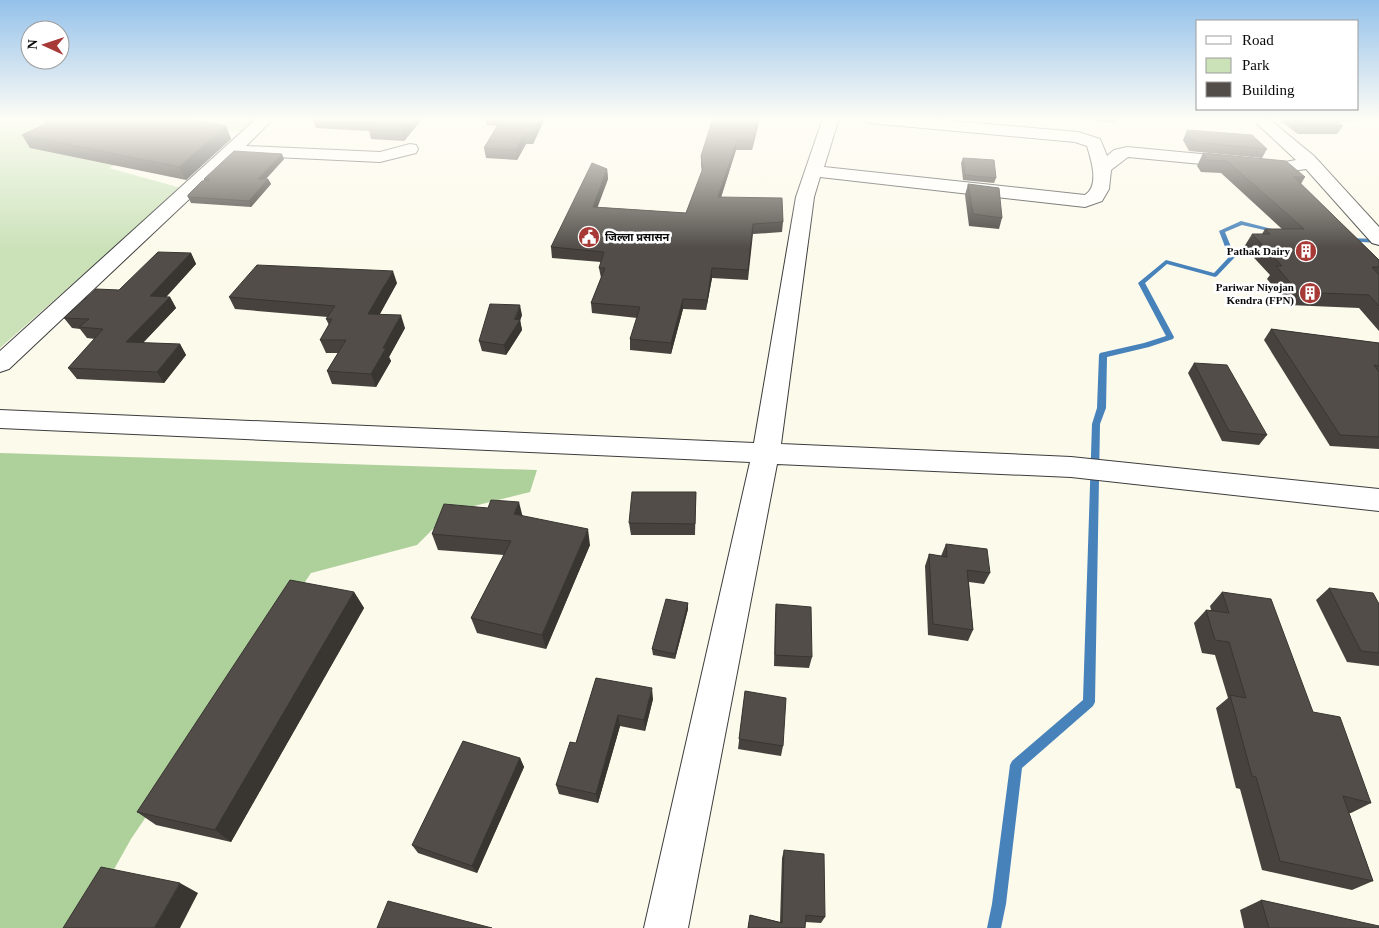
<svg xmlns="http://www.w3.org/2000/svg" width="1379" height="928" font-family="'Times New Roman','Noto Sans Devanagari',serif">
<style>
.green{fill:#cbe2b9}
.forest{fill:#aed09b}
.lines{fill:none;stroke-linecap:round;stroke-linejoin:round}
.stream{fill:#4782ba;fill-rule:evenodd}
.street-casing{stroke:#3d3d3d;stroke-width:2}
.street{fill:#fff;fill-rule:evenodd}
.wall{fill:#47423e}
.shaded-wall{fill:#393632}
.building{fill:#524d48;stroke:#393632}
.labels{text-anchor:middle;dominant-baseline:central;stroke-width:5;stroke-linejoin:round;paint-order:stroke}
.far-poi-label{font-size:11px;font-weight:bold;fill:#0a0a0a;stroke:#fff;text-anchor:end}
</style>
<rect width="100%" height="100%" fill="#fcfaeb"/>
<path class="green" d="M0,118H257L241,132L192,127L109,168L181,188L0,348Z"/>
<path class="forest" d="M0,453L537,470L530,492L450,512L417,545L311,573L131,839L81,928H0Z"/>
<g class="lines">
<g class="stream">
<path d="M1241,221L1280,231L1277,233L1242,225L1225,232L1235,257L1217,276L1215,277L1167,264L1145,283L1174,337L1173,339L1149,347L1107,357L1106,408L1100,424L1095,702L1093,706L1022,768L1006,904L1001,928H987L992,904L1010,765L1012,761L1083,700L1092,424L1097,408L1099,355L1100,353L1144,343L1166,336L1138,283L1166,260L1214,273L1229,257L1219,231Z"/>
<path d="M1347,238L1379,239V243L1345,241V239Z"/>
</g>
<g class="street-casing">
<g id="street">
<path d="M257,118H274L246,146L380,152L410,144L416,145L418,149L416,153L380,162L236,155L9,369L0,372V351Z"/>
<path d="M823,118H839L824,167L1085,195C1100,186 1091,159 1087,146L1075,142L869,123L861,118H920L1078,132L1100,139L1107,156L1114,150L1127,147L1285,162L1296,160L1251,118H1268L1314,156L1379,227V245L1372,243L1306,169L1285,172L1128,157L1111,170L1109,189L1102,201L1085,207L820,177L814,197L781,444L1071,457L1379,489V511L1071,477L777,464L688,928H644L750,462L0,428V410L754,443L796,197Z"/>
</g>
</g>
<use href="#street" class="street"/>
</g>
<g class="wall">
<path d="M312,118H423L404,141L371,139L369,131L316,128Z"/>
<path d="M485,118H545L533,144H526L517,160L486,158L484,148L497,126L487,125Z"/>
<path d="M760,118L752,150H736L721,197L783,222L782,232L753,234L748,280L712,278L706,310L683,309L671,354L630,350V339L637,318L592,313L591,303L601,278L599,268L601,262L552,258L551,247L607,169L608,179L597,207L686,213L702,172L701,166V156Z"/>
<path d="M1081,118H1117L1115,123L1082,120Z"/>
<path d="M1276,118H1379V120L1337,122L1343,126L1337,134H1298Z"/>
<path d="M42,119L226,126L231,139L186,180L30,148L22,135L45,124Z"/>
<path d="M1187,130L1267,149L1262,158L1189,151L1183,140Z"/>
<path d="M1203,153L1305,177L1301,184L1379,260V331L1359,308L1289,305L1267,279L1270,275L1244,247L1252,234H1262L1265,229H1282L1221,173L1201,172L1197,166Z"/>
<path d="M963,158L996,178L994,183L963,180L961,163Z"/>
<path d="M284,159L266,179H268L271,184L251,207L191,203L188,197L205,181L204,179Z"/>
<path d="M968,184L1002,218L999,229L969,226L965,195Z"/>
<path d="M191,253L196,264L166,297H170L176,308L143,343L180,344L186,355L164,383L77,379L68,368L95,339L87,338L80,329L72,328L64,318Z"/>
<path d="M397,283L380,314L405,328L389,357L391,361L376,387L332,384L327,371L338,353H326L320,340L329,325L326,319L328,317L235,309L229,297Z"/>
<path d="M522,315L520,320L522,330L506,355L482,351L479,341Z"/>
<path d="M1271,329L1379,343V449L1330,446L1264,340Z"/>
<path d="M1194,363L1267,435L1259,445L1222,441L1188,373Z"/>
<path d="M696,492L695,535H631L629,523Z"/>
<path d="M522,516L590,545L546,649L477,633L471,618L504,555L438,550L432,534Z"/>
<path d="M946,544L990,573L984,584L969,582L973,630L968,641L928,635L925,566L929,554L941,556Z"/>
<path d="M1329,588L1379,604V666L1347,662L1316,600Z"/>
<path d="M354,592L364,608L231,842L156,825L137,812Z"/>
<path d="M1222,592L1313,712L1371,803L1351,813H1349L1373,881L1352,890L1262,870L1240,789L1236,788L1216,708L1228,698L1215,655L1202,653L1194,623L1206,610H1211L1210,606Z"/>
<path d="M688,603V609L675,659L653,655L652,649Z"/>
<path d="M776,604L812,657L809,668L774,666L775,616Z"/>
<path d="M596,678L653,699L645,731L620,726L598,803L559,794L556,785L576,743Z"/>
<path d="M745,691L783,746L781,756L738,749Z"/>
<path d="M520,758L524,767L477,873L418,853L412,845Z"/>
<path d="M784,850L825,917L821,923L805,922V928H748L750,915L780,922L782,858Z"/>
<path d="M1261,900L1379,928H1244L1240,910Z"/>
</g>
<g class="shaded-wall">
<path d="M412,118H423L404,141L402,131Z"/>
<path d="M539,118H545L533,144L532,134Z"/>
<path d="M758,118H760L752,150L753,141Z"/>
<path d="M226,126L231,139L186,180L179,167Z"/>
<path d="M524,134L526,144L517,160L516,150Z"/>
<path d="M737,140L736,150L718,207V197Z"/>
<path d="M282,154L284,159L260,185L258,179Z"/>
<path d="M607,169L608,179L594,217L593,207Z"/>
<path d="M268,179L271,184L251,207L249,201Z"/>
<path d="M191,253L196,264L157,307L150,296Z"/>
<path d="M712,268V278L706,310L707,300Z"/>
<path d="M393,271L397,283L373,326L368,314Z"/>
<path d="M170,297L176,308L133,353L126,342Z"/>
<path d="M683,299V309L671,354V343Z"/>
<path d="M520,305L522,315L520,321V320L522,330L506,355L504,345Z"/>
<path d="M401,315L405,328L389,357L391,361L376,387L371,374L383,348Z"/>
<path d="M180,344L186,355L164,383L157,372Z"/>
<path d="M519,502L523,518L514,514Z"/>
<path d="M588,529L590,545L546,649L542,635Z"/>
<path d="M354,592L364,608L231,842L215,830Z"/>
<path d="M688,603V609L675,659V654Z"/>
<path d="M652,688L653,699L645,731L644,720Z"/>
<path d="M618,715L620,726L598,803L596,794Z"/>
<path d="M520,758L524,767L477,873L472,866Z"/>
<path d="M180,883L198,893L180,928H154Z"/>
</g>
<g class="building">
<path d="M44,118H181L226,126L179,167L22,135L51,121L42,119Z"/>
<path d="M317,118H412L402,131L368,129L375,122Z"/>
<path d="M502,118H539L532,134H524L516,150L484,148Z"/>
<path d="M713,118H758L753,141L737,140L718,197L782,198L783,222L753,224L748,270L712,268L707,300L683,299L671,343L630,339L640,307L591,303L605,268H599L604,252L551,247L592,163L607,169L593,207L686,213L703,168L701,156Z"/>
<path d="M1293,118H1331L1343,126L1303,125Z"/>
<path d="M1187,130L1252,135L1267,149L1194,142Z"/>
<path d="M234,151L282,154L258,179H268L249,201L188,197V195L202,181L209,180L204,179Z"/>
<path d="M1203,153L1286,161L1305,177H1294L1379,260V267H1372L1379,275V306L1369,295L1298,292L1276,266H1282L1252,234H1270L1265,229H1304L1227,161L1207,160Z"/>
<path d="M963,158L994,160L996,178L965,175Z"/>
<path d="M968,184L999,188L1002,218L973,214Z"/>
<path d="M158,252L191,253L150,296L170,297L126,342L180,344L157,372L68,368L103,329L79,327L89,319L64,318L96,289L119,290Z"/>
<path d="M257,265L393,271L368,314L401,315L383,348H386L371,374L327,371L346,340H320L332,319H326L335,306L229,297Z"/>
<path d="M490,304L520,305L514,319L520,320L504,345L479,341Z"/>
<path d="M1271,329L1379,343V366L1374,365L1379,372V437L1340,435Z"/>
<path d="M1194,363L1227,365L1267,435L1229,431Z"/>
<path d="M632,492H696L695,524L629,523Z"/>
<path d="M491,500L519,502L514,514L588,529L542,635L471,618L511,541L432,534L444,504L488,508Z"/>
<path d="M946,544L987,549L990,573L967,570L973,630L933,624L929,554L947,557Z"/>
<path d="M290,580L354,592L215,830L137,812Z"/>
<path d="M1329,588L1373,593L1379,604V653L1361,651Z"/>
<path d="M1222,592L1271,599L1313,712L1340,717L1371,803L1343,796L1373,881L1280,861L1256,777L1252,776L1230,695L1246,698L1229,642L1215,640L1206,610L1229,613Z"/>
<path d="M666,599L688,603L675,654L652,649Z"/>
<path d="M776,604L811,607L812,657L775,655Z"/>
<path d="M596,678L652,688L644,720L618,715L596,794L556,785L570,742L576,743Z"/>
<path d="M745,691L786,698L783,746L739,739Z"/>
<path d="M463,741L520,758L472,866L412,845Z"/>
<path d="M784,850L824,854L825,917L806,915L805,928H748L750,915L782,923Z"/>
<path d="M101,867L180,883L154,928H63Z"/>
<path d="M1261,900L1379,926V928H1269Z"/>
<path d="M388,901L492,928H377Z"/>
</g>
<linearGradient id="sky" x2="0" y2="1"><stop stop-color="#94c1ea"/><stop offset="0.48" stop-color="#fefdf6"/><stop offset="1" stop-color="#fefdf6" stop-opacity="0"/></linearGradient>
<rect width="1379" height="248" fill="url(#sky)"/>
<defs>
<g id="civic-disc" transform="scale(1.125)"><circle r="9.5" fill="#a73a36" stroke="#fff"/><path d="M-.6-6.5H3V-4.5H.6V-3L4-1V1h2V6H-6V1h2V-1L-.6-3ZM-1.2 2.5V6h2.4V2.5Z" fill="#fff"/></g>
<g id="building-disc" transform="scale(1.125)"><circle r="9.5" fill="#a73a36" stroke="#fff"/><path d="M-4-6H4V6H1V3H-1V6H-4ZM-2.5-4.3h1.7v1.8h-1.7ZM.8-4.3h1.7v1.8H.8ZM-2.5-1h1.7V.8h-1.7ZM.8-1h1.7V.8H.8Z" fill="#fff"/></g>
</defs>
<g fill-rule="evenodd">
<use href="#civic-disc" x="589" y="237"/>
<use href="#building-disc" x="1306" y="251"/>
<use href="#building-disc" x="1310" y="293"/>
</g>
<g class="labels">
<g class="far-poi-label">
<text x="605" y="237" text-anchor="start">जिल्ला प्रसासन</text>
<text x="1290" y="251">Pathak Dairy</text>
<text x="1294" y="287">Pariwar Niyojan<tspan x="1294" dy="13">Kendra (FPN)</tspan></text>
</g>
</g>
<rect x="1196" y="20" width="162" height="90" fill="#ffffff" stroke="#9d9d9d"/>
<rect x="1206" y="36" width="25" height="8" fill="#ffffff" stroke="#9d9d9d"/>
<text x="1242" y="45" font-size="15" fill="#0a0a0a">Road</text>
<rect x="1206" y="58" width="25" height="15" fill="#cbe2b9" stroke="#9d9d9d"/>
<text x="1242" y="70" font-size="15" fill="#0a0a0a">Park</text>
<rect x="1206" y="82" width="25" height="15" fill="#524d48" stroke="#9d9d9d"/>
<text x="1242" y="95" font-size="15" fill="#0a0a0a">Building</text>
<g transform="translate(45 45) rotate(273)"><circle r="24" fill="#ffffff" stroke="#9d9d9d"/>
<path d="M0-4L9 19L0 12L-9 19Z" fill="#a73a36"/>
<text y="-8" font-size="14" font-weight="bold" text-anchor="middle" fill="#0a0a0a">N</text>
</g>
</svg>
